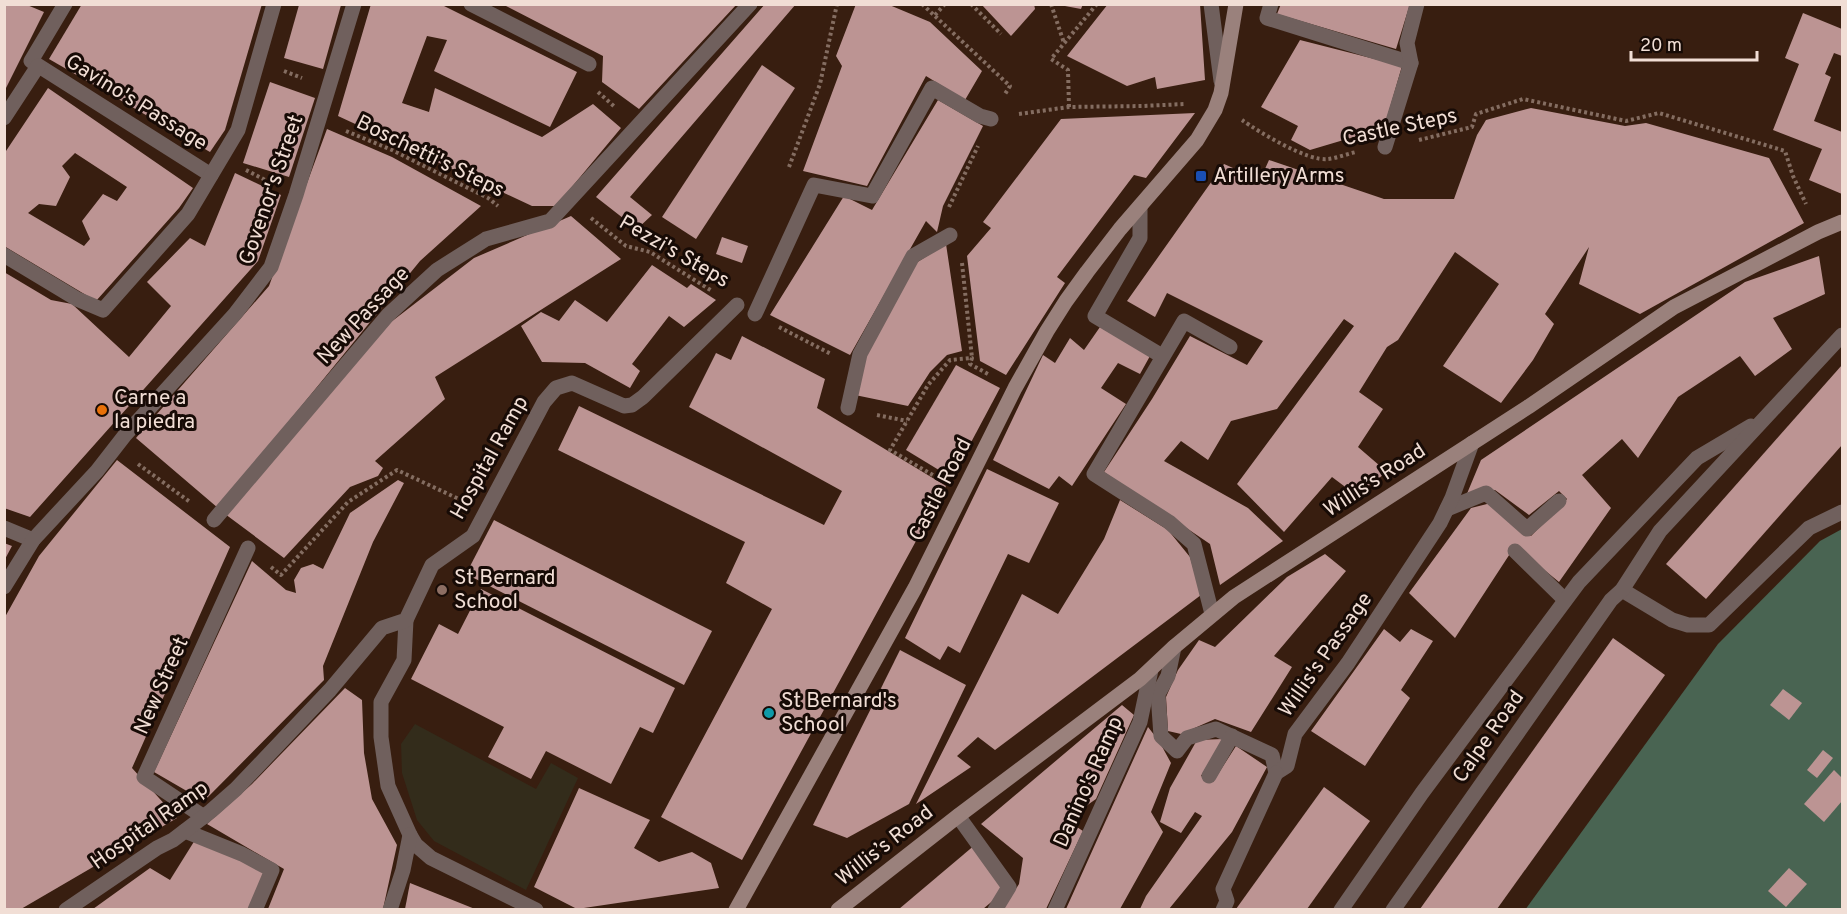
<svg xmlns="http://www.w3.org/2000/svg" width="1847" height="914" font-family="Overpass,sans-serif">
<style>
.education{fill:#332c1b}
.forest{fill:#496452}
.building{fill:#bc9493;fill-rule:evenodd}
.lines{fill:none;stroke-linecap:round;stroke-linejoin:round}
.path{stroke:#846d61;stroke-width:4;stroke-dasharray:3 3;stroke-linecap:butt}
.street{stroke:#70605d;stroke-width:15}
.secondary{stroke:#9a817c;stroke-width:15}
.transit-dot{fill:#1a4fb4;stroke:#170b06;stroke-width:2}
.food-dot{fill:#e8710a;stroke:#170b06;stroke-width:2}
.education-dot{fill:#8d6e63;stroke:#170b06;stroke-width:2}
.culture-dot{fill:#0f9aa8;stroke:#170b06;stroke-width:2}
.labels{text-anchor:middle;dominant-baseline:central;stroke-width:6;stroke-linejoin:round;paint-order:stroke}
.street-label{font-size:21px;fill:#f1ded5;stroke:#170b06}
.poi-label{font-size:21px;fill:#f1ded5;stroke:#170b06;text-anchor:start}
</style>
<rect width="100%" height="100%" fill="#381e10"/>
<path class="education" d="M415,724L536,789L551,763L578,778L526,890L434,841L417,820L402,773L401,744Z"/>
<path class="forest" d="M1842,529V909L1525,910L1718,644L1820,541Z"/>
<g class="building">
<path d="M82,4H262L225,130L210,152L49,59Z"/>
<path d="M371,4H440L577,72L550,127L434,71L447,40L427,36L402,103L429,112L435,88L542,137L593,104L621,128L556,206H532L338,116Z"/>
<path d="M502,4H737L639,109L602,82L603,56Z"/>
<path d="M765,4H796L630,197L652,215L637,229L596,197Z"/>
<path d="M856,4H887L930,22L982,71L965,100L926,76L867,186L803,171L842,66L836,56Z"/>
<path d="M981,4H1034L1035,9L1011,36Z"/>
<path d="M1064,4H1083L1081,9L1065,6Z"/>
<path d="M1108,4H1200L1205,80L1157,89L1155,77L1127,86L1067,56Z"/>
<path d="M1281,4H1410L1396,49L1277,14Z"/>
<path d="M4,5H27L44,12L4,92Z"/>
<path d="M299,5H341L323,69L284,58Z"/>
<path d="M1803,13L1842,29V56L1834,53L1825,74L1831,77L1814,121L1842,132V194L1809,180L1822,149L1773,130L1799,64L1785,58Z"/>
<path d="M1300,40L1402,66L1384,128L1310,150L1291,140L1298,126L1261,107Z"/>
<path d="M762,65L795,88L696,239L662,217Z"/>
<path d="M270,82L315,98L289,177L243,163Z"/>
<path d="M48,88L193,188L179,208L96,301L4,246V154ZM75,153L127,187L117,201L103,194L82,221L90,239L84,246L28,213L39,204L56,206L70,177L62,166Z"/>
<path d="M938,100L983,126L943,206L937,232L926,221L850,355L770,315L844,196L872,210Z"/>
<path d="M1531,108L1625,126L1646,123L1769,158L1804,223L1640,314L1579,284L1589,247L1545,314L1554,324L1533,360L1501,403L1443,366L1499,284L1455,252L1398,340L1387,347L1359,392L1383,409L1358,447L1387,472L1356,495L1332,477L1284,532L1237,484L1354,326L1344,319L1277,409L1231,421L1208,460L1181,441L1164,461L1248,508L1283,541L1220,585L1210,544L1104,472L1152,399L1190,336L1247,365L1263,341L1167,293L1155,317L1127,301L1224,164L1260,180L1269,160L1384,199H1454L1477,135L1486,120Z"/>
<path d="M1195,113L1146,178L1134,175L1057,277L1065,283L1006,375L980,361L967,256L991,228L983,222L1061,119Z"/>
<path d="M327,129L392,157L481,206L420,261L218,508L136,438L269,286Z"/>
<path d="M235,173L281,195L258,261L30,517L4,508V272L51,300L72,304L129,357L171,306L147,282L190,238L205,246Z"/>
<path d="M571,216L621,259L435,377L445,399L375,461L383,468L378,476L350,487L284,558L225,514L391,322L474,258Z"/>
<path d="M722,237L748,246L742,263L716,254Z"/>
<path d="M946,244L962,351L947,355L930,372L908,406L855,395L867,354L916,263Z"/>
<path d="M1819,256L1825,294L1773,318L1792,349L1755,376L1740,356L1678,397L1638,458L1622,439L1582,475L1611,508L1559,582L1515,546L1455,638L1409,593L1471,508L1491,503L1531,536L1567,499L1559,491L1529,515L1495,490L1466,496L1481,460L1745,282Z"/>
<path d="M652,265L687,288L691,284L716,300L684,327L669,316L632,364L640,371L630,388L585,363L542,362L521,326L541,312L559,321L575,300L607,322Z"/>
<path d="M1100,327L1150,356L1140,374L1118,363L1101,388L1126,404L1072,486L1059,476L1049,489L993,460L1043,355L1055,363L1070,338L1084,350Z"/>
<path d="M742,336L825,379L817,408L946,486L742,860L661,817L772,609L726,583L745,542L558,450L579,406L824,525L842,491L689,407L716,353L731,360Z"/>
<path d="M956,365L1000,388L952,478L906,450Z"/>
<path d="M1842,365V445L1706,599L1666,564Z"/>
<path d="M117,460L230,547L132,768L177,818L21,909H5V617L39,556Z"/>
<path d="M987,469L1059,503L1029,563L1008,554L960,653L948,646L940,660L905,638Z"/>
<path d="M398,480L404,483L373,542L323,666L324,680L204,801L154,772L252,561L286,590L296,593L294,580L301,568L313,564L323,569L350,513Z"/>
<path d="M1120,500L1168,530L1190,557L1201,595L995,750L978,737L957,756L971,767L916,804L1022,594L1058,614L1104,539Z"/>
<path d="M494,520L712,631L684,685L466,574Z"/>
<path d="M4,543L12,546L4,561Z"/>
<path d="M1325,554L1346,571L1274,656L1292,667L1251,732L1215,719L1181,734L1168,731L1166,697L1178,670L1199,640L1215,647L1287,577Z"/>
<path d="M481,589L675,688L653,733L640,727L611,784L546,751L531,779L488,757L504,727L411,679L439,624L458,634Z"/>
<path d="M1384,629L1400,642L1411,629L1433,641L1401,690L1410,698L1365,766L1311,731Z"/>
<path d="M1613,638L1665,675L1497,909H1420Z"/>
<path d="M900,650L966,685L909,804L847,838L813,825Z"/>
<path d="M345,688L362,700L364,753L372,799L397,845L383,909H268L284,869L207,824L252,784Z"/>
<path d="M1783,689L1802,703L1789,720L1770,705Z"/>
<path d="M1122,705L1134,715L1096,799L1066,820L1083,831L1046,909H1003L1019,884L1023,858L981,824Z"/>
<path d="M1148,727L1159,741L1171,763L1151,812L1163,832L1120,909H1066Z"/>
<path d="M1223,739L1201,776L1213,782L1236,746L1267,767L1232,832L1169,909H1140L1146,896L1202,816L1195,812L1181,833L1160,822L1170,788L1197,740Z"/>
<path d="M1823,750L1833,758L1817,778L1807,770Z"/>
<path d="M1834,770L1842,778V801L1824,822L1804,804Z"/>
<path d="M1324,787L1370,821L1307,909H1236Z"/>
<path d="M579,788L650,820L634,848L659,862L692,852L711,863L719,888L577,909L534,887Z"/>
<path d="M195,840L265,870L249,909H93L150,868L170,880Z"/>
<path d="M976,844L1008,888L983,909H899Z"/>
<path d="M1789,868L1807,884L1786,907L1768,891Z"/>
<path d="M410,883L475,909H405Z"/>
</g>
<g class="lines">
<g class="path">
<path d="M922,4L1010,86L1005,94"/>
<path d="M971,4L1001,34"/>
<path d="M1051,4L1064,43"/>
<path d="M935,15L945,4"/>
<path d="M284,71L302,78"/>
<path d="M598,92L615,107"/>
<path d="M1069,107L1068,70L1051,59L1097,4"/>
<path d="M1019,114L1069,107L1142,106L1185,104"/>
<path d="M1242,120C1259,132 1308,162 1328,159C1337,158 1347,154 1356,152"/>
<path d="M346,131L392,150L488,198L498,206"/>
<path d="M1419,140L1472,127L1476,114L1523,99L1626,121L1659,113L1785,151L1793,176L1806,204"/>
<path d="M789,167L820,84L837,4"/>
<path d="M246,170L269,182"/>
<path d="M949,207L978,146"/>
<path d="M591,218L626,246L650,252L712,291"/>
<path d="M962,263L972,358"/>
<path d="M779,327L831,354"/>
<path d="M877,415L907,421"/>
<path d="M138,464L190,502"/>
<path d="M938,478L890,450L928,385L950,360L972,358L970,364L988,374"/>
<path d="M271,567L281,575L348,502L397,470L461,500"/>
</g>
<g class="street">
<path d="M65,4L31,61L211,175"/>
<path d="M471,4L589,64"/>
<path d="M1211,4L1221,81"/>
<path d="M1271,4L1267,18L1411,63"/>
<path d="M4,118L38,66"/>
<path d="M1385,147L1411,63L1407,43L1417,4"/>
<path d="M1140,206V238L1095,316L1162,356"/>
<path d="M4,255L77,299L103,310L188,214L238,130L274,4"/>
<path d="M755,314L814,185L872,196L932,88L980,116L991,119"/>
<path d="M848,408L860,354L913,256L950,235"/>
<path d="M1447,509L1486,493L1527,529L1559,501"/>
<path d="M214,520L388,315L437,270L486,239L550,221L750,4"/>
<path d="M4,528L33,540"/>
<path d="M1515,551L1565,600"/>
<path d="M4,587L33,540L97,471L125,435L235,314L271,267L296,195L354,4"/>
<path d="M1622,590L1672,620L1688,625H1709L1809,528L1842,512"/>
<path d="M1212,614L1194,544L1169,522L1094,474L1184,321L1230,347"/>
<path d="M406,620L404,660L381,702V737L388,786L410,835L416,845L431,858L536,910"/>
<path d="M1174,647L1168,676L1158,694L1161,736L1177,751L1187,738L1216,729L1272,755L1276,773"/>
<path d="M1276,773L1287,766L1295,734L1348,663L1440,523L1452,498L1472,443"/>
<path d="M1209,776L1232,736"/>
<path d="M958,816L1009,887L995,910"/>
<path d="M204,817L144,777L248,548"/>
<path d="M185,831L242,854L272,870L255,910"/>
<path d="M66,910L157,848L173,840L211,811L236,789L330,690L382,628L406,620L432,565L473,536L544,402L556,388L572,383L624,406L632,405L643,397L737,305"/>
<path d="M390,910L403,870L410,835"/>
<path d="M1055,910L1140,722L1151,670"/>
<path d="M1223,910L1227,901L1223,889L1276,773"/>
<path d="M1341,910L1422,793L1579,582L1697,458L1751,426"/>
<path d="M1393,910L1611,600L1622,590L1660,531L1842,335"/>
</g>
<g class="secondary">
<path d="M736,910L915,588L1015,388L1047,331L1066,301L1087,272L1120,229L1197,140L1215,110L1221,93L1236,4"/>
<path d="M838,910L958,816L1140,679L1174,647L1234,597L1528,407L1674,307L1818,232L1842,222"/>
</g>
</g>
<rect class="transit-dot" x="1195" y="170" width="12" height="12" rx="3"/>
<circle class="food-dot" cx="102" cy="410" r="6"/>
<circle class="education-dot" cx="442" cy="590" r="6"/>
<circle class="culture-dot" cx="769" cy="713" r="6"/>
<g class="labels">
<g class="street-label">
<text transform="translate(136 103) rotate(32)">Gavino's Passage</text>
<text transform="translate(1400 128) rotate(-12)">Castle Steps</text>
<text transform="translate(430 157) rotate(26)">Boschetti's Steps</text>
<text transform="translate(272 190) rotate(-71)">Govenor's Street</text>
<text transform="translate(674 252) rotate(30)">Pezzi's Steps</text>
<text transform="translate(364 316) rotate(-47)">New Passage</text>
<text transform="translate(490 458) rotate(-61)">Hospital Ramp</text>
<text transform="translate(1375 481) rotate(-33)">Willis’s Road</text>
<text transform="translate(941 490) rotate(-63)">Castle Road</text>
<text transform="translate(1326 655) rotate(-55)">Willis's Passage</text>
<text transform="translate(162 686) rotate(-66)">New Street</text>
<text transform="translate(1489 737) rotate(-55)">Calpe Road</text>
<text transform="translate(1089 782) rotate(-66)">Danino's Ramp</text>
<text transform="translate(150 826) rotate(-35)">Hospital Ramp</text>
<text transform="translate(885 846) rotate(-38)">Willis’s Road</text>
</g>
<g class="poi-label">
<text x="1213" y="176">Artillery Arms</text>
<text x="114" y="398">Carne a<tspan x="114" dy="24">la piedra</tspan></text>
<text x="454" y="578">St Bernard<tspan x="454" dy="24">School</tspan></text>
<text x="781" y="701">St Bernard's<tspan x="781" dy="24">School</tspan></text>
</g>
</g>
<rect width="1847" height="914" fill="none" stroke="#f1ded5" stroke-width="12"/>
<path d="M1631 51v9h126v-9" fill="none" stroke="#f1ded5" stroke-width="3"/>
<text x="1640" y="51" font-size="18" fill="#f1ded5" stroke="#170b06" stroke-width="4.5" paint-order="stroke">20 m</text>
</svg>
